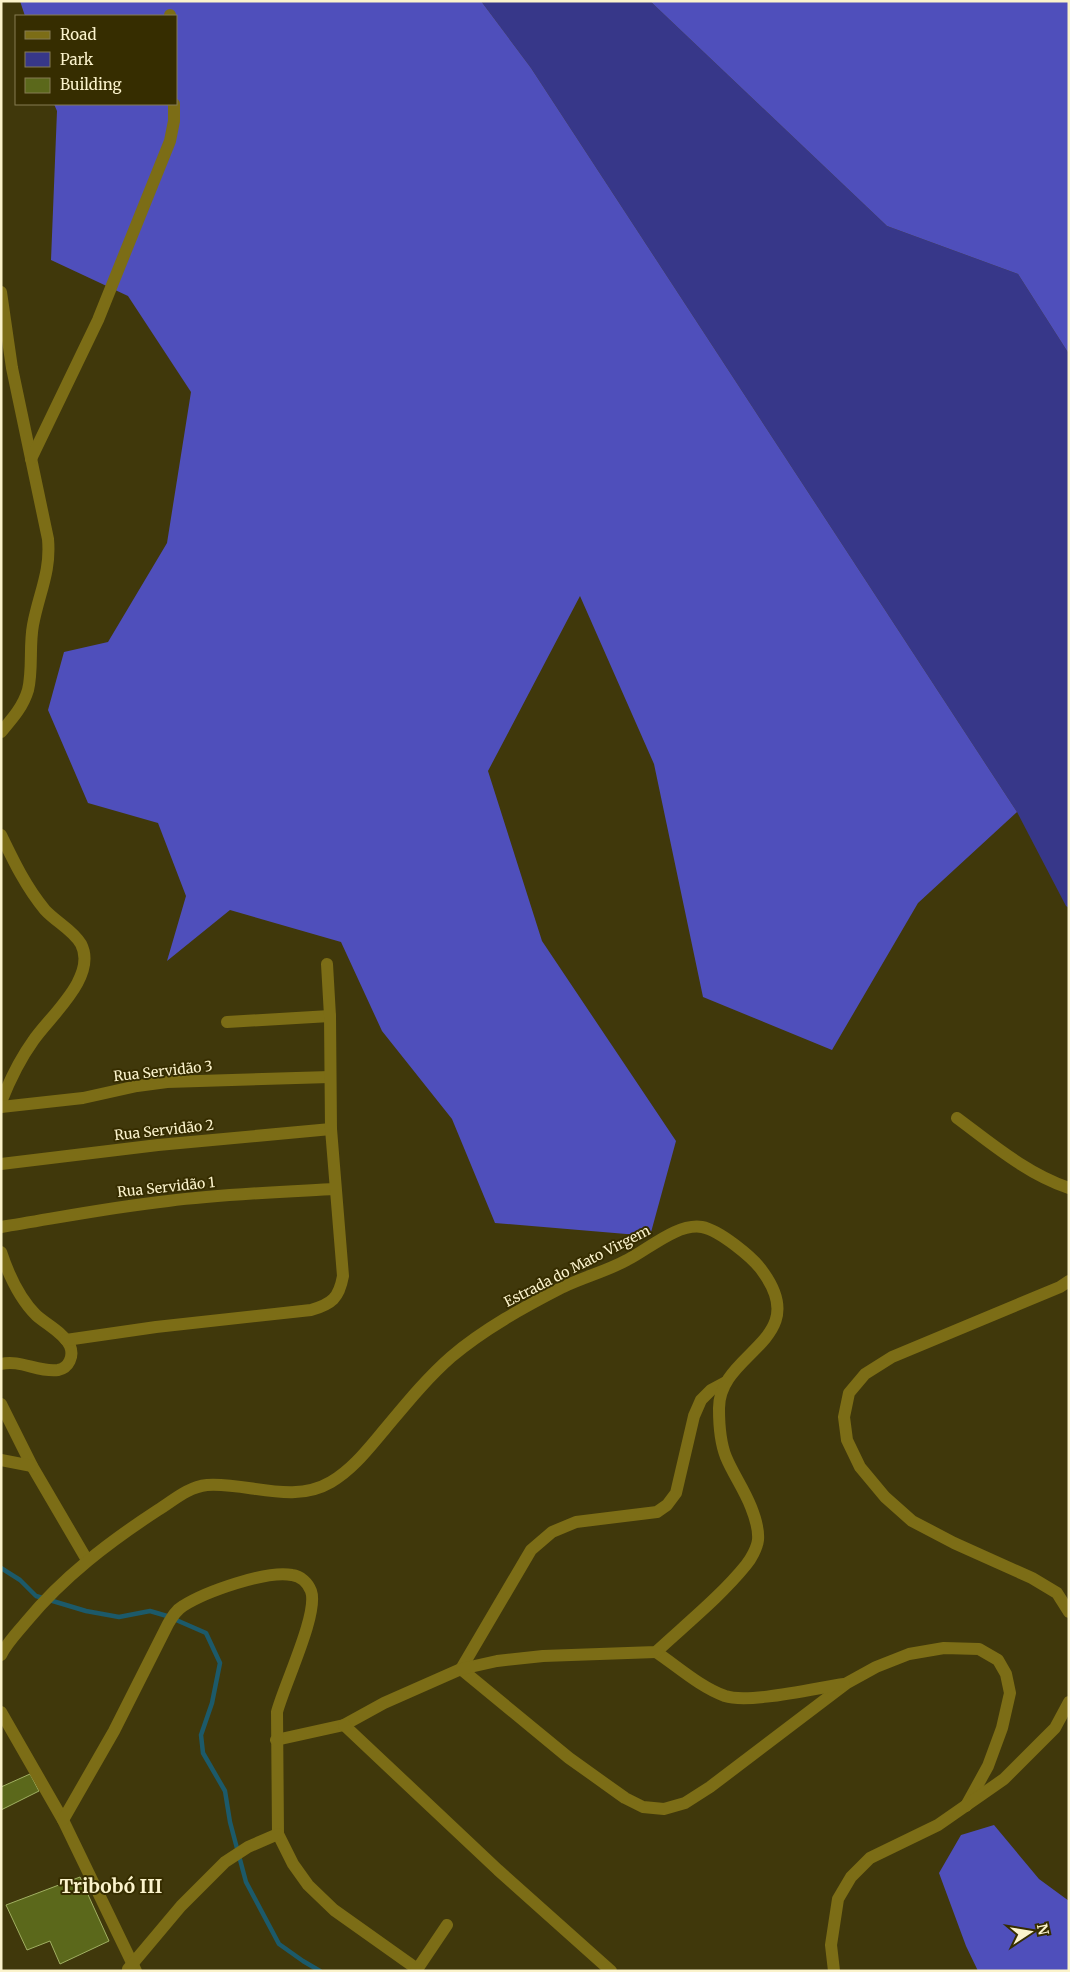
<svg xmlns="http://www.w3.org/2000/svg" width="1070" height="1972" font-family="Merriweather,serif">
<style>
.green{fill:#373789}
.forest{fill:#4f4fbb}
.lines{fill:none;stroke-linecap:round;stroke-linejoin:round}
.stream{stroke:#1c5a6a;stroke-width:4.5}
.building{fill:#5b681b;stroke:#a1b062}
.street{stroke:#7c6d16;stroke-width:12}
.labels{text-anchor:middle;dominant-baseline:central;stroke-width:4;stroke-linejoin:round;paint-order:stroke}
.street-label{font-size:14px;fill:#fbf3cc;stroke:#362d00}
.district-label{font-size:19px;font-weight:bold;fill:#fbf3cc;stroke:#362d00}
</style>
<rect width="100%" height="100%" fill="#40380b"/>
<path class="green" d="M481,1H650L887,226L1018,274L1069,354V908L1066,906L1017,812L531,68Z"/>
<g class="forest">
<path d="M20,1H481L531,68L1017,812L918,903L832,1050L703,997L654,764L580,596L488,771L542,941L676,1141L650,1236L495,1223L452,1119L382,1031L341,942L230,910L167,961L186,896L158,823L88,803L48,710L64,652L108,642L167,543L191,392L128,296L51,260L57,111L54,104H176V16H25Z"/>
<path d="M650,1H1069V354L1018,274L887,226Z"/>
<path d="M994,1825L1039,1879L1069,1901V1971H978L966,1946L939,1873L961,1835Z"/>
</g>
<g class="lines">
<path class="stream" d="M1,1568L20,1580L36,1596L86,1611L119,1617L150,1611L167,1616L206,1633L220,1663L212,1703L201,1735L203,1753L225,1791L230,1822L246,1882L279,1944L303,1961L320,1971"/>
</g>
<g class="building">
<path d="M30,1774L39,1791L1,1810V1787Z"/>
<path d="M80,1877L109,1941L60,1964L50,1941L27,1950L6,1905Z"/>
</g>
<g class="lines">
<g class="street">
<path d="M170,15V16"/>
<path d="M1,292L12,368L48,539C51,572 39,593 33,625C29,646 33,669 28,690C23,707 12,719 1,732"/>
<path d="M31,459L98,320L170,141L174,121V104"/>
<path d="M1,835C14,862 26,887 45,910C56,922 73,930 81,944C98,977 49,1017 33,1041C20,1059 9,1082 1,1102"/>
<path d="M227,1022L330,1016"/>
<path d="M1,1107L83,1098L137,1086L167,1082L330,1077"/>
<path d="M957,1118C992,1144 1027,1174 1069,1188"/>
<path d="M1,1164L158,1145L331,1129"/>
<path d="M1,1227C57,1218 112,1207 168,1201C223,1194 279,1192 335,1189"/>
<path d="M1,1252C8,1273 20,1299 36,1315C47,1325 64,1333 70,1346C74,1356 69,1368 58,1370C39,1373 20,1359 1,1364"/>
<path d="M1069,1281L1060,1287L892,1357L865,1374L849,1393L844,1417L847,1440L860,1467L885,1497L912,1521L954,1543L1032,1578L1057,1593L1069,1612"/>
<path d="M66,1340L156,1327L311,1310C332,1304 339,1298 343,1276L331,1129L330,1016L327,964"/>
<path d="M726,1382L711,1390L701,1400L694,1416L676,1493L667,1505L657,1512L576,1522L552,1532L531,1550L461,1669L569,1758L625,1798L643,1807L664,1809L685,1803L710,1787L847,1683L876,1667L909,1654L944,1648L979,1649L998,1660L1006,1674L1010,1693L1002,1728L988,1766L966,1806"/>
<path d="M1,1404L32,1466L87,1560"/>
<path d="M1,1460L32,1466"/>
<path d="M656,1652C677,1666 700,1687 725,1696C749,1704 816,1688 844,1684"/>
<path d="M1,1655C7,1643 17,1633 26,1622C63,1577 109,1542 158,1510C174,1500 188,1487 207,1485C248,1482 292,1505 331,1482C353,1469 368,1449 385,1429C406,1404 426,1379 451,1357C484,1329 524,1307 563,1287C584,1277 607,1271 627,1260C649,1249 677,1223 702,1227C719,1230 754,1258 763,1272C813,1341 718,1352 719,1409C719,1424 720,1442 726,1457C733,1474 744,1489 751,1507C755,1517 759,1529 758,1540C757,1548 751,1559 746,1565C721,1596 685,1625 656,1652L543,1656L497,1661L461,1669L384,1703L344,1725L276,1740"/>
<path d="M1,1712L63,1820L136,1971"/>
<path d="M344,1725L498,1870L611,1971"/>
<path d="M63,1820L114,1731L168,1624C172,1617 176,1610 183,1606C205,1592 266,1570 292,1575C301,1576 308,1583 311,1591C319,1613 284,1685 277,1712L278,1834L293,1864L308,1885L334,1910L417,1969"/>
<path d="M128,1969L181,1906L225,1862L248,1847L278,1834"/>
<path d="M416,1971L447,1925"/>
<path d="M834,1971L831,1945L838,1899L851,1877L870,1858L938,1825L1004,1779L1055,1728L1069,1702"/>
</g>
</g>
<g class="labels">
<g class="street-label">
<text transform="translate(163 1071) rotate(-6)">Rua Servidão 3</text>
<text transform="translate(164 1130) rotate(-6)">Rua Servidão 2</text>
<text transform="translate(166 1187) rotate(-6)">Rua Servidão 1</text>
<text transform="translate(577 1266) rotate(-27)">Estrada do Mato Virgem</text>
</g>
<g class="district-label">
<text x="111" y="1886">Tribobó III</text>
</g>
</g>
<rect width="1070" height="1972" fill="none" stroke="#fbf3cc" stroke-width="5"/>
<rect x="15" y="15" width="162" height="90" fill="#362d00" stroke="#857c52"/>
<rect x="25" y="31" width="25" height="8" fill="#7c6d16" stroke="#857c52"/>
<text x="60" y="40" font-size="15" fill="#fbf3cc">Road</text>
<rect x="25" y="52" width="25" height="15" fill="#373789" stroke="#857c52"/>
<text x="60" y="65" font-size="15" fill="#fbf3cc">Park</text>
<rect x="25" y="78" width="25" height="15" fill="#5b681b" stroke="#857c52"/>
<text x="60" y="90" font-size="15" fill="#fbf3cc">Building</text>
<g transform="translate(1030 1932) rotate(78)" stroke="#362d00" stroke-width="4" paint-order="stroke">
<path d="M0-4L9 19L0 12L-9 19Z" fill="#fbf3cc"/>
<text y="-8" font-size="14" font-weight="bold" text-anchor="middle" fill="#fbf3cc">N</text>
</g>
</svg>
